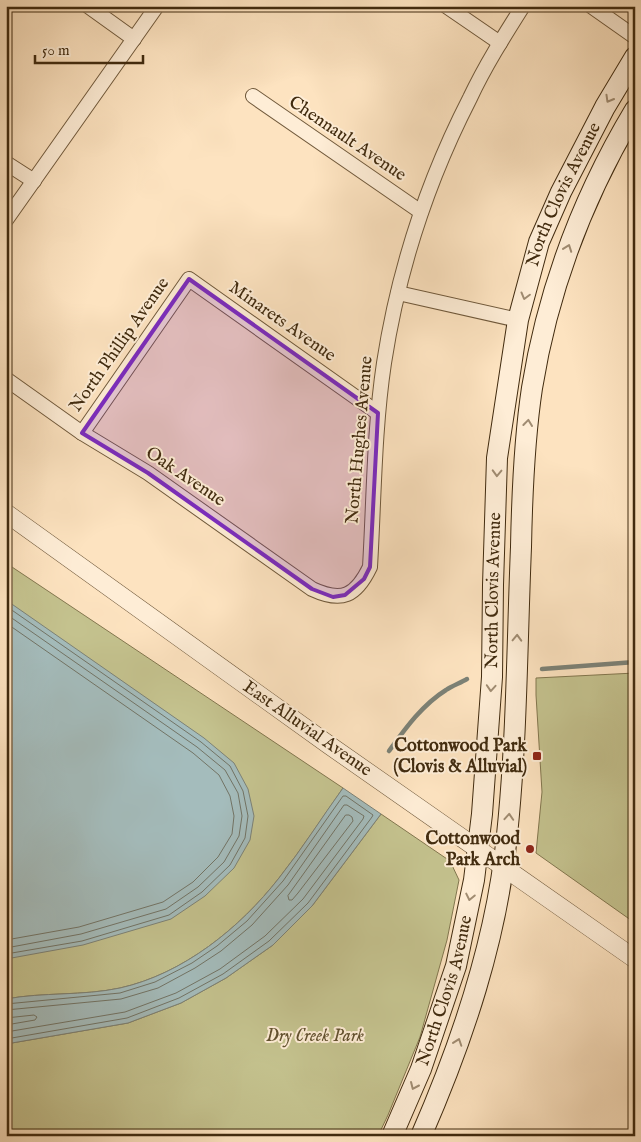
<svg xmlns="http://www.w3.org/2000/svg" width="641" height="1142" font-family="'IM FELL English',serif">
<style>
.green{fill:#c4c28e;stroke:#82764e}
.water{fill:#a4bcbc;stroke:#7c8277}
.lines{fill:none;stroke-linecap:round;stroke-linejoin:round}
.shore{stroke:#727466;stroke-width:1}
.stream{stroke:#7c8277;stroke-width:4.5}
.minor-casing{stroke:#70593b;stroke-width:16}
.tertiary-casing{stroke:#70593b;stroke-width:19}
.secondary-casing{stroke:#412b0f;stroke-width:22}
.minor{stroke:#feedd6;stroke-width:14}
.tertiary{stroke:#feedd6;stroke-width:18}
.secondary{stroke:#feedd6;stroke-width:20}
.oneway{stroke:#a08c72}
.marked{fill:#7b2cbf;fill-opacity:0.2;stroke:#7b2cbf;stroke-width:4;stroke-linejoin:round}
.poi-dot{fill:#8f2418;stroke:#feedd6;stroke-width:2}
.labels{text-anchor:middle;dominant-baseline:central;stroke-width:4;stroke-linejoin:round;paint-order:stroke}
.street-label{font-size:18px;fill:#412b0f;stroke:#feedd6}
.poi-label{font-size:18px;font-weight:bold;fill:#412b0f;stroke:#feedd6;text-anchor:end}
.park-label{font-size:18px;font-style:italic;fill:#62512f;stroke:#feedd6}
</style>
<rect width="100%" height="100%" fill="#fde3c0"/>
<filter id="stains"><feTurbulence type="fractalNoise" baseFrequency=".004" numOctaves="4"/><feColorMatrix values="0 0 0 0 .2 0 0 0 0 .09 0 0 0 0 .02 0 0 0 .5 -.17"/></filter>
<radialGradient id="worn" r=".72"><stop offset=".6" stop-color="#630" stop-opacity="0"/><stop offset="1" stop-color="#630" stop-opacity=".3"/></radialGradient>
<g class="green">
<path d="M6,563L343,788C322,818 302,849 279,878C240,928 183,974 120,988C83,996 43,992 6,999Z"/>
<path d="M635,673V923L536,853L542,792L536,695V678Z"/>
<path d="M381,814L450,861L459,880L447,940L420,1037L388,1115L378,1136H6V1044L128,1023L181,1003L226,978L273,945L312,906Z"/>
</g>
<g class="water">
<path d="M6,600L204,738L234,763L248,789L254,816L250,840L234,868L205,896L171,919L83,945L6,959Z"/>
<path d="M343,788L381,814L312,906L273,945L226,978L181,1003L128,1023L6,1044V999C43,992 83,996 120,988C183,974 240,928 279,878C302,849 322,817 343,788Z"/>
</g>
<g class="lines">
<g class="shore">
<path d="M6,606L201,742L230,766L243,791L248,816L245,838L230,865L202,892L169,915L82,941L6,954"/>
<path d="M6,614L197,747L225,770L238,793L242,816L239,836L224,862L198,887L166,909L81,934L6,948"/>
<path d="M6,623L193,753L219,775L230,796L234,816L232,834L218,857L193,882L163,902L79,927L6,940"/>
<path d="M346,815H349L352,817L353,821L298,893L292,900H289L288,896Z"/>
<path d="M6,1004L120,993L155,982L192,963L217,946L247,921L283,881L343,796H346L373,815L372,817L308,903L269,941L223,974L179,998L127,1018L6,1039"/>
<path d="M6,1010L121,999L158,988L195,968L221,951L252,925L288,885L344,805H347L364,816L363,819L303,899L265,936L220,969L176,993L125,1012L6,1032"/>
<path d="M6,1018L34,1015L37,1017L35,1020L6,1025"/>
</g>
<g class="stream">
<path d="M542,669L635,662"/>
<path d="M389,751C405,729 422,705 446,690C452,686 460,683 467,679"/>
</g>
<g class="minor-casing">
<g id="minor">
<path d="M88,6L134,39"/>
<path d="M446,6L500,43"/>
<path d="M591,6L635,37"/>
<path d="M253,96L421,212"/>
<path d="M6,163L34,181"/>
<path d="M6,220L157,6"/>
<path d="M398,293L518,320"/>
<path d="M6,379L82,433L148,473L312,589C342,603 356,596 370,567C374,499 374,430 384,363C398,272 428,180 470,98C485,66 504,36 523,6"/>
<path d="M82,433L189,279L378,413"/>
</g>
</g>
<g class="tertiary-casing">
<path id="tertiary" d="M6,513L329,745L635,959"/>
</g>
<g class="secondary-casing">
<g id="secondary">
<path id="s1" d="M392,1136L421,1069L456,966L474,880L482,814L492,677L493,585L497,458L518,320L539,242L561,192L605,107L635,57"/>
<path d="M421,1136C463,1040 497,939 507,835C517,739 517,643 521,547C522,494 524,441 532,388C548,289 584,195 635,110"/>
</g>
</g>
<use href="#minor" class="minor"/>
<use href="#tertiary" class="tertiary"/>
<use href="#secondary" class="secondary"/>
</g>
<defs><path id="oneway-chevron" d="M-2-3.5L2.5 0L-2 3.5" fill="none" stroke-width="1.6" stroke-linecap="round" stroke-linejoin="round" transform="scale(1.25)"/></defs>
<g class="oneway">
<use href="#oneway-chevron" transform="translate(609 99) rotate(120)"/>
<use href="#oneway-chevron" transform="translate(568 248) rotate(-70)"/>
<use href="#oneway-chevron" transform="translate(525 296) rotate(105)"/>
<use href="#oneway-chevron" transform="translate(528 423) rotate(-83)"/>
<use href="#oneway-chevron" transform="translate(497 473) rotate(92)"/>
<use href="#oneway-chevron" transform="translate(517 638) rotate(-88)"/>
<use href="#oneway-chevron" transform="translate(491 688) rotate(94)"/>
<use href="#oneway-chevron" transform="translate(509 817) rotate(-86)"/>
<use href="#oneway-chevron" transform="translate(470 897) rotate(102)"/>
<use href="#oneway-chevron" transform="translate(458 1042) rotate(-71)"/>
<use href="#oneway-chevron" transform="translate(414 1086) rotate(114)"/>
</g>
<path class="marked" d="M189,279L378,413L370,567L364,579L345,595L333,597L312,589L148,473L82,433Z"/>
<g class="poi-dot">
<rect x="532" y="751" width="10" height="10" rx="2.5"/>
<circle cx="530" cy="849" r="5"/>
</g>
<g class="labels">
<g class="street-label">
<text transform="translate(347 139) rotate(34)">Chennault Avenue</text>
<text stroke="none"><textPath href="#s1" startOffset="966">North Clovis Avenue</textPath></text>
<text transform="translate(282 322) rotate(35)">Minarets Avenue</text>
<text transform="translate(120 345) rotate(-55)">North Phillip Avenue</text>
<text transform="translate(360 440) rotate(-85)">North Hughes Avenue</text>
<text transform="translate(185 477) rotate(34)">Oak Avenue</text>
<text stroke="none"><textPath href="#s1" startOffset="560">North Clovis Avenue</textPath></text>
<text transform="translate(307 729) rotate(35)">East Alluvial Avenue</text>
<text stroke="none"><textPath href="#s1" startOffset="155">North Clovis Avenue</textPath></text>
</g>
<g class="poi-label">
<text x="527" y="746">Cottonwood Park<tspan x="527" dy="21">(Clovis &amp; Alluvial)</tspan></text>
<text x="520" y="839">Cottonwood<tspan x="520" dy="21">Park Arch</tspan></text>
</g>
<g class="park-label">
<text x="315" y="1036">Dry Creek Park</text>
</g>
</g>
<rect width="641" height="1142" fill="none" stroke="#fde3c0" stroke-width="25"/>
<rect x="8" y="8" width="626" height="1127" fill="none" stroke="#412b0f" stroke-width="2.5"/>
<rect x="12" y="12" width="616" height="1117" fill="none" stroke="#412b0f"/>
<path d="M35 55v8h108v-8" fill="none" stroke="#412b0f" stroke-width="2.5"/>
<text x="42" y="55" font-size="15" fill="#412b0f" stroke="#feedd6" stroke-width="4" paint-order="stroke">50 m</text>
<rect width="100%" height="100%" filter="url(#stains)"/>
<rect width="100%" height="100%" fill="url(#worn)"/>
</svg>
